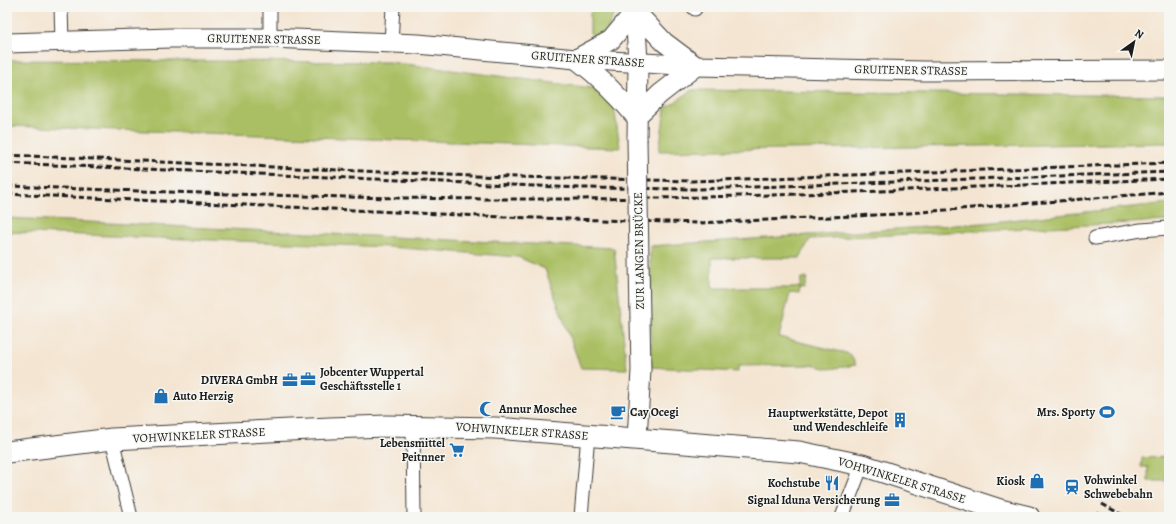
<svg xmlns="http://www.w3.org/2000/svg" width="1176" height="524" font-family="Alegreya,serif">
<style>
.green{fill:#aabf64;stroke:#636e40}
.lines{fill:none;stroke-linecap:round;stroke-linejoin:round}
.street-casing{stroke:#3c3a37;stroke-width:15}
.secondary-casing{stroke:#3c3a37;stroke-width:21}
.primary-casing{stroke:#3c3a37;stroke-width:23}
.street{stroke:#fff;stroke-width:13}
.secondary{stroke:#fff;stroke-width:19}
.primary{stroke:#fff;stroke-width:21}
.rail{stroke:#1c1c1c;stroke-width:3;stroke-dasharray:6 3;stroke-linecap:butt}
.secondary-bridge-casing{stroke:#3c3a37;stroke-width:21;stroke-linecap:butt}
.secondary-bridge{stroke:#fff;stroke-width:19}
.labels{text-anchor:middle;dominant-baseline:central;stroke-width:3;stroke-linejoin:round;paint-order:stroke}
.street-label{font-size:12px;fill:#1c1c1c;stroke:#f6f6f2}
.poi-label{font-size:12px;font-weight:bold;fill:#1c1c1c;stroke:#f6f6f2;text-anchor:end}
</style>
<rect width="100%" height="100%" fill="#f6f6f2"/>
<filter id="ink" filterUnits="userSpaceOnUse"><feTurbulence type="fractalNoise" baseFrequency=".025" numOctaves="2"/><feDisplacementMap in="SourceGraphic" scale="8" xChannelSelector="R" yChannelSelector="G"/><feConvolveMatrix kernelMatrix="1 2 1 2 8 2 1 2 1" color-interpolation-filters="sRGB"/></filter>
<filter id="wash" filterUnits="userSpaceOnUse"><feTurbulence type="fractalNoise" baseFrequency=".012" numOctaves="4" result="noise"/><feDisplacementMap in="SourceGraphic" scale="16" xChannelSelector="R" yChannelSelector="G"/><feGaussianBlur stdDeviation="0.9" result="paint"/><feColorMatrix in="noise" values="0 0 0 0 0 0 0 0 0 0 0 0 0 0 0 0 0 1.4 0 .05"/><feComposite in="paint" operator="in"/></filter>
<g filter="url(#wash)">
<rect width="100%" height="100%" fill="#f4e5d2"/>
<g class="green">
<path d="M594,9H616L608,28L596,38L590,33V13Z"/>
<path d="M7,60L389,62L592,88L614,106L620,148L7,126Z"/>
<path d="M692,90L1169,96V143L659,151L665,109Z"/>
<path d="M1169,203V221L810,239L800,258H712V288H792L800,287L801,278H807L804,289L800,288L799,294L790,293L779,337L850,354L856,365L829,369L813,365L738,366V372L651,367L650,246L983,223Z"/>
<path d="M7,218L614,248L627,369L581,368L545,269L518,257L390,247L7,232Z"/>
<path d="M1169,457V469H1166V481H1148V467H1141L1142,458Z"/>
</g>
</g>
<g filter="url(#ink)">
<g class="lines">
<g class="street-casing">
<g id="street">
<path d="M61,7L62,42"/>
<path d="M270,7V38"/>
<path d="M693,7L695,9"/>
<path d="M391,43L393,7"/>
<path d="M1095,238L1141,230L1169,228"/>
<path d="M413,426L414,517"/>
<path d="M112,439L131,517"/>
<path d="M581,517L588,435"/>
<path d="M842,517L862,465"/>
</g>
</g>
<g class="secondary-casing">
<g id="secondary">
<path d="M635,7L638,63L637,139"/>
<path d="M635,11L664,42L696,66"/>
<path d="M7,43L171,38H270L418,44L576,59L696,66L925,71L1169,70"/>
<path d="M576,59C599,76 618,95 636,117"/>
<path d="M576,59L611,40L635,11"/>
<path d="M636,117L660,94L696,66"/>
<path d="M637,439L641,370L640,319"/>
</g>
</g>
<g class="primary-casing">
<path id="primary" d="M7,452L112,439L330,428L386,426L495,428L799,452L862,465L1000,510L1029,517"/>
</g>
<use href="#street" class="street"/>
<use href="#secondary" class="secondary"/>
<use href="#primary" class="primary"/>
<g class="rail">
<path d="M7,155L472,176L693,181L1169,163"/>
<path d="M7,163L581,188L700,189L1169,172"/>
<path d="M7,186C238,195 470,203 702,197C858,193 1013,185 1169,179"/>
<path d="M7,194L504,217L700,223L897,214L1169,192"/>
<path d="M1102,504L1126,517"/>
<path d="M1097,513L1110,517"/>
</g>
<g class="secondary-bridge-casing">
<path id="secondary-bridge" d="M637,139L640,319"/>
</g>
<use href="#secondary-bridge" class="secondary-bridge"/>
</g>
</g>
<defs>
<g id="office-bare" transform="scale(1.2)"><path d="M-6-3h4V-5.5h4V-3h4V5H-6ZM-1-4.5V-3h2v-1.5ZM-6 0V1H6V0Z" fill="#1f6fb2" stroke="#f6f6f2" stroke-width="2.5" paint-order="stroke"/></g>
<g id="shop-bare" transform="scale(1.2)"><path d="M-5-2.5h2.3a2.7 3.5 0 0 1 5.4 0H5L5.5 6h-11ZM-1.5-2.5h3a1.5 2.3 0 0 0-3 0Z" fill="#1f6fb2" stroke="#f6f6f2" stroke-width="2.5" paint-order="stroke"/></g>
<g id="mosque-bare" transform="scale(1.2)"><path d="M3.5-4.9A6 6 0 1 0 3.5 4.9A5 5 0 1 1 3.5-4.9Z" fill="#1f6fb2" stroke="#f6f6f2" stroke-width="2.5" paint-order="stroke"/></g>
<g id="cafe-bare" transform="scale(1.2)"><path d="M-5.5-4.5H6V0H3Q3 3.5 0 3.5H-2.5Q-5.5 3.5-5.5 0ZM3-3.2v2h1.7v-2ZM-6 4.5H4V6H-6Z" fill="#1f6fb2" stroke="#f6f6f2" stroke-width="2.5" paint-order="stroke"/></g>
<g id="stadium-bare" transform="scale(1.2)"><path d="M0-5a6.5 5 0 1 0 0 10a6.5 5 0 1 0 0-10ZM-3.5-1.8h7v3.6h-7Z" fill="#1f6fb2" stroke="#f6f6f2" stroke-width="2.5" paint-order="stroke"/></g>
<g id="building-bare" transform="scale(1.2)"><path d="M-4-6H4V6H1V3H-1V6H-4ZM-2.5-4.3h1.7v1.8h-1.7ZM.8-4.3h1.7v1.8H.8ZM-2.5-1h1.7V.8h-1.7ZM.8-1h1.7V.8H.8Z" fill="#1f6fb2" stroke="#f6f6f2" stroke-width="2.5" paint-order="stroke"/></g>
<g id="supermarket-bare" transform="scale(1.2)"><path d="M-6-5.5h2.5l.6 2H6L4.5 2H-2.5L-4.4-4H-6ZM-1.5 3.2a1.3 1.3 0 1 0 .1 0ZM3 3.2a1.3 1.3 0 1 0 .1 0Z" fill="#1f6fb2" stroke="#f6f6f2" stroke-width="2.5" paint-order="stroke"/></g>
<g id="restaurant-bare" transform="scale(1.2)"><path d="M-5-6h1v4h1v-4h1v4h1v-4h1v5L-1.5 .5V6h-2V.5L-5-1ZM5-6V6H3V1.5H1.5Q1.5-4 5-6Z" fill="#1f6fb2" stroke="#f6f6f2" stroke-width="2.5" paint-order="stroke"/></g>
<g id="station-bare" transform="scale(1.2)"><path d="M-3-6H3Q5-6 5-4V2Q5 4 3 4L4.5 6H3L1.5 4h-3L-3 6H-4.5L-3 4Q-5 4-5 2V-4Q-5-6-3-6ZM-3.5-4v3h7v-3ZM-3.5 1v1.5H-2V1ZM2 1v1.5H3.5V1Z" fill="#1f6fb2" stroke="#f6f6f2" stroke-width="2.5" paint-order="stroke"/></g>
</defs>
<g fill-rule="evenodd">
<use href="#office-bare" x="308" y="379"/>
<use href="#office-bare" x="290" y="380"/>
<use href="#shop-bare" x="161" y="396"/>
<use href="#mosque-bare" x="487" y="409"/>
<use href="#cafe-bare" x="618" y="412"/>
<use href="#stadium-bare" x="1107" y="412"/>
<use href="#building-bare" x="900" y="420"/>
<use href="#supermarket-bare" x="457" y="450"/>
<use href="#shop-bare" x="1037" y="481"/>
<use href="#restaurant-bare" x="832" y="483"/>
<use href="#station-bare" x="1072" y="487"/>
<use href="#office-bare" x="892" y="500"/>
</g>
<g class="labels">
<g class="street-label">
<text transform="translate(264 39) rotate(1)">GRUITENER STRASSE</text>
<text transform="translate(588 59) rotate(4)">GRUITENER STRASSE</text>
<text transform="translate(911 70) rotate(1)">GRUITENER STRASSE</text>
<text transform="translate(639 251) rotate(-91)">ZUR LANGEN BRÜCKE</text>
<text transform="translate(522 431) rotate(4)">VOHWINKELER STRASSE</text>
<text transform="translate(199 435) rotate(-3)">VOHWINKELER STRASSE</text>
<text transform="translate(902 480) rotate(17)">VOHWINKELER STRASSE</text>
</g>
<g class="poi-label">
<text x="320" y="372" text-anchor="start">Jobcenter Wuppertal<tspan x="320" dy="14">Geschäftsstelle 1</tspan></text>
<text x="278" y="380">DIVERA GmbH</text>
<text x="173" y="396" text-anchor="start">Auto Herzig</text>
<text x="499" y="409" text-anchor="start">Annur Moschee</text>
<text x="630" y="412" text-anchor="start">Cay Ocegi</text>
<text x="1095" y="412">Mrs. Sporty</text>
<text x="888" y="413">Hauptwerkstätte, Depot<tspan x="888" dy="14">und Wendeschleife</tspan></text>
<text x="445" y="443">Lebensmittel<tspan x="445" dy="14">Peitnner</tspan></text>
<text x="1084" y="480" text-anchor="start">Vohwinkel<tspan x="1084" dy="14">Schwebebahn</tspan></text>
<text x="1025" y="481">Kiosk</text>
<text x="820" y="483">Kochstube</text>
<text x="880" y="500">Signal Iduna Versicherung</text>
</g>
</g>
<rect width="1176" height="524" fill="none" stroke="#f6f6f2" stroke-width="24"/>
<g transform="translate(1134 42) rotate(33)" stroke="#f6f6f2" stroke-width="3" paint-order="stroke">
<path d="M0-3L7 15L0 10L-7 15Z" fill="#1c1c1c"/>
<text y="-6" font-size="11" font-weight="bold" text-anchor="middle" fill="#1c1c1c">N</text>
</g>
</svg>
